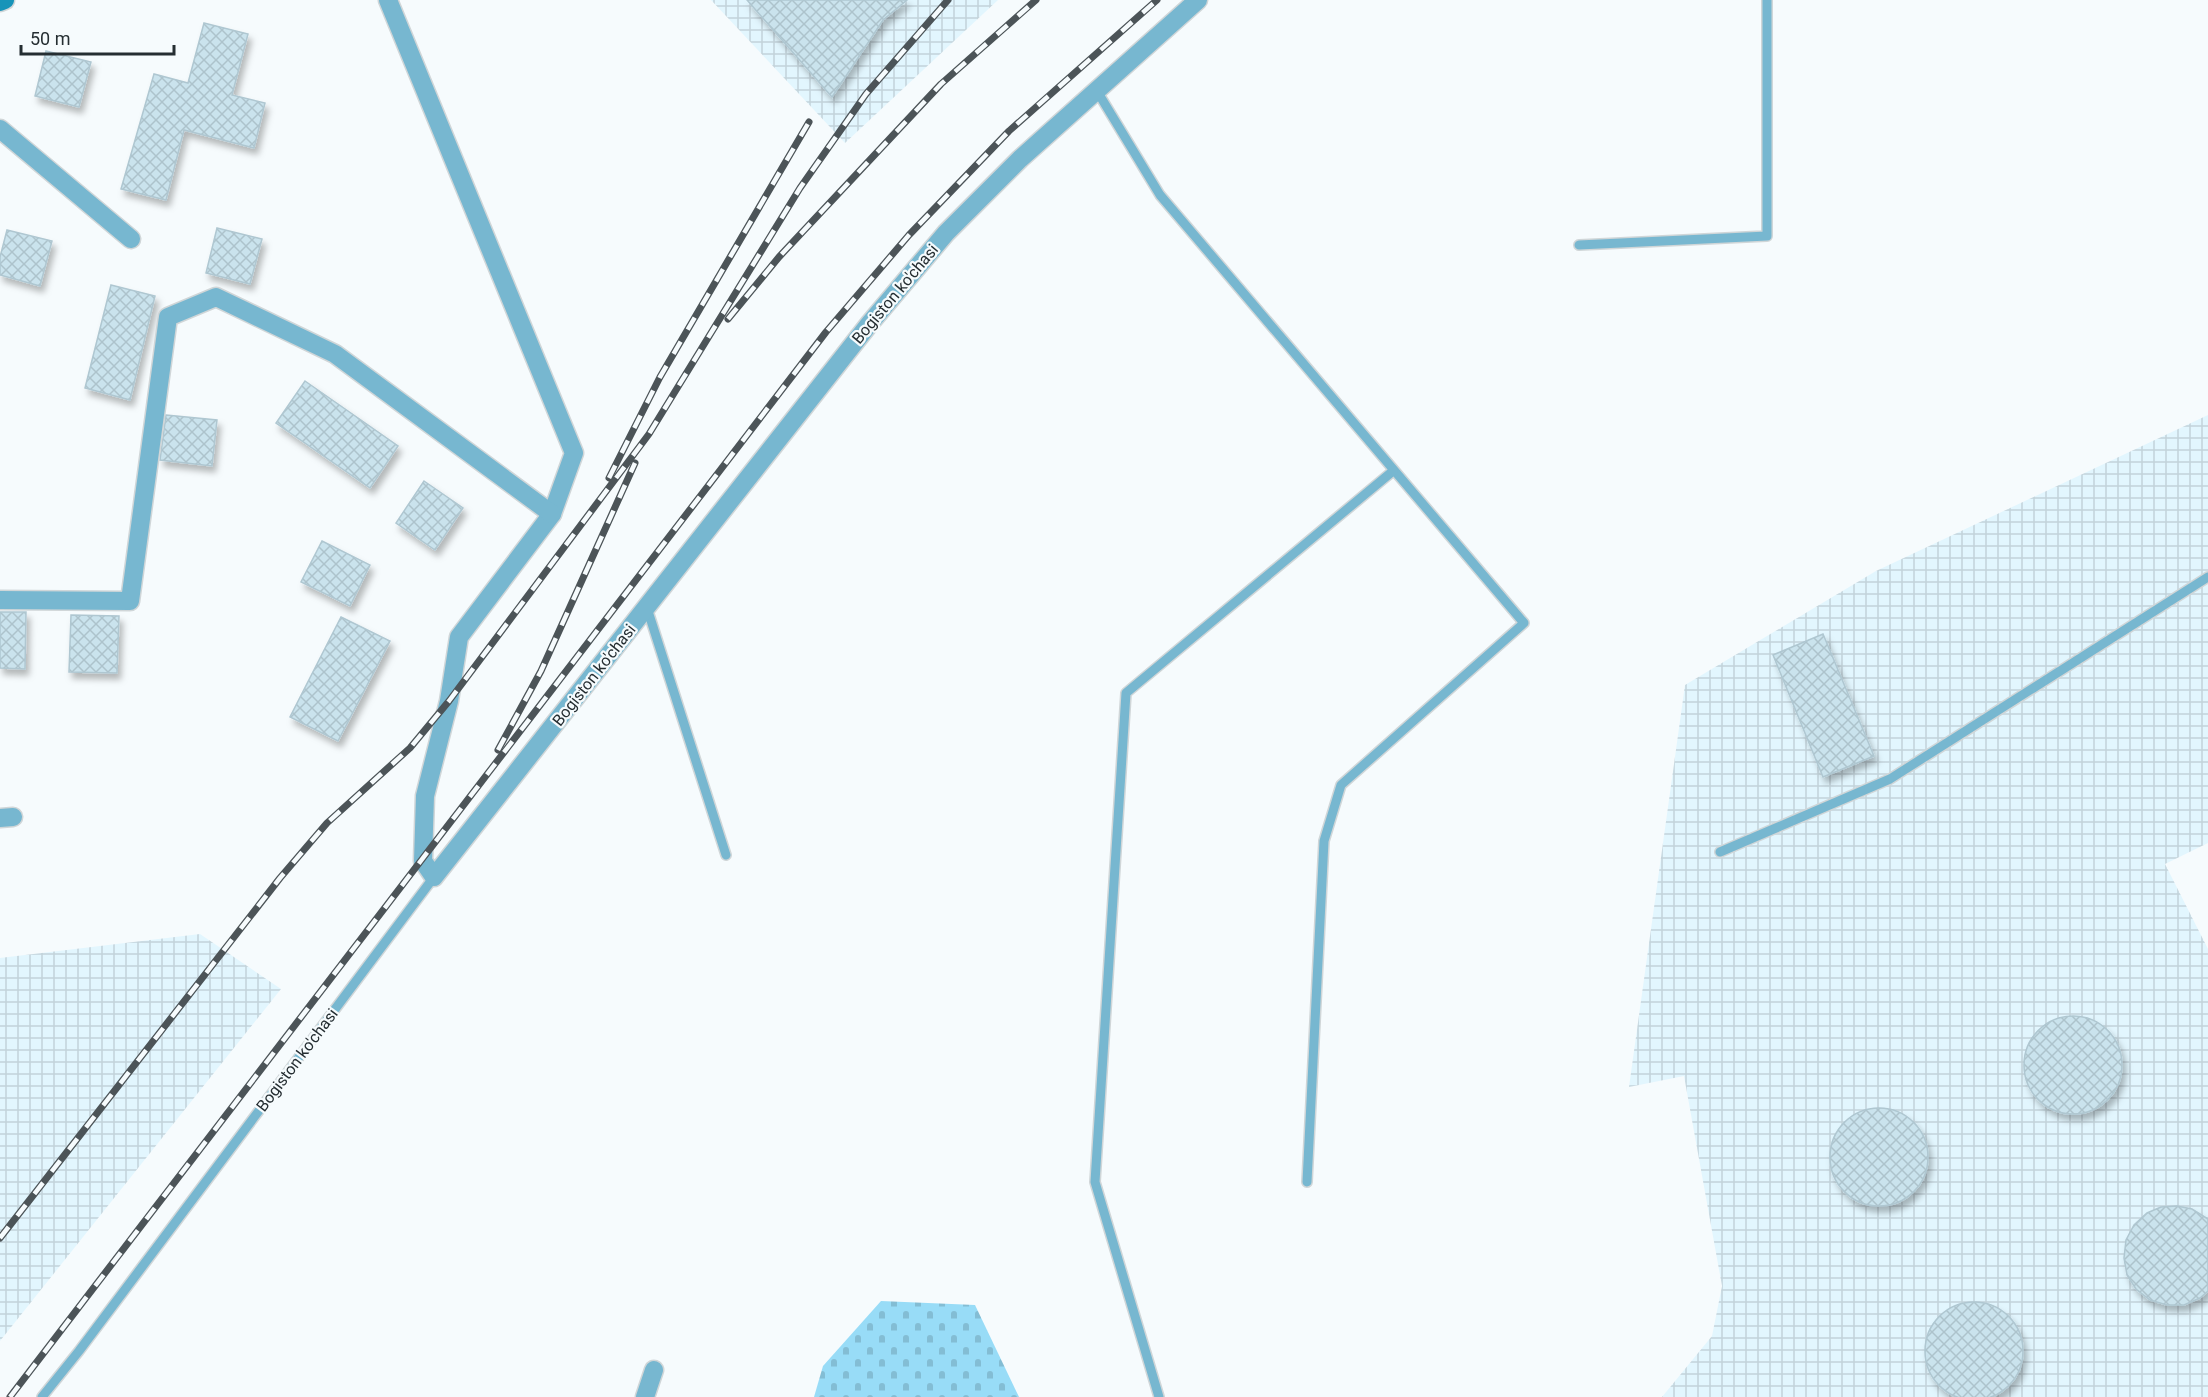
<svg xmlns="http://www.w3.org/2000/svg" width="2208" height="1397" font-family="Roboto,sans-serif">
<style>
.industrial{fill:url(#industrial-grid)}
.cemetery{fill:url(#cemetery-stones)}
.building{fill:url(#building-cross-hatch);stroke:#afc7d1;stroke-width:1.5;filter:url(#shadow)}
.lines{fill:none;stroke-linecap:round;stroke-linejoin:round}
.lane-casing{stroke:#d0d6d8;stroke-width:12}
.street-casing{stroke:#d0d6d8;stroke-width:21}
.secondary-casing{stroke:#d0d6d8;stroke-width:21}
.lane{stroke:#77b7d0;stroke-width:9}
.street{stroke:#77b7d0;stroke-width:18}
.secondary{stroke:#1794b9;stroke-width:18}
.rail-casing{stroke:#4c5458;stroke-width:7}
.rail{stroke:#f6fbfd;stroke-width:4.5;stroke-dasharray:14;stroke-linecap:butt}
.labels{text-anchor:middle;dominant-baseline:central;stroke-width:4.5;stroke-linejoin:round;paint-order:stroke}
.street-label{font-size:16px;fill:#252e32;stroke:#f6fbfd}
</style>
<defs>
<pattern id="industrial-grid" width="8" height="8" patternUnits="userSpaceOnUse" patternTransform="scale(1.5)"><rect width="8" height="8" fill="#e2f6fe"/><path d="M0 4h8M4 0v8" fill="none" stroke="#c2d3da"/></pattern>
<pattern id="cemetery-stones" width="16" height="16" patternUnits="userSpaceOnUse" patternTransform="scale(1.5)"><rect width="16" height="16" fill="#98dcf7"/><path d="M2 7V4a2 2 0 0 1 4 0v3zM10 15v-3a2 2 0 0 1 4 0v3z" fill="#83bdd4"/></pattern>
<pattern id="building-cross-hatch" width="8" height="8" patternUnits="userSpaceOnUse" patternTransform="scale(1.5)"><rect width="8" height="8" fill="#cae3ed"/><path d="M0 0l8 8M0 8l8-8" fill="none" stroke="#adc3cc"/></pattern>
<filter id="shadow"><feDropShadow dx="3.5" dy="6" stdDeviation="3" flood-color="#0004"/></filter>
</defs>
<rect width="100%" height="100%" fill="#f6fbfd"/>
<g class="industrial">
<path d="M711,0H998L845,143Z"/>
<path d="M2208,415V843L2165,864L2208,949V1397H1662L1712,1336L1722,1286L1684,1076L1629,1087L1685,685L1876,571Z"/>
<path d="M200,934L281,989L0,1341V958Z"/>
</g>
<path class="cemetery" d="M881,1301L975,1305L1019,1397H814L823,1366Z"/>
<g class="building">
<path d="M747,0H907L883,20L832,97Z"/>
<path d="M204,23L248,34L232,95L265,103L254,148L184,130L166,200L121,189L154,74L188,83Z"/>
<path d="M46,51L91,62L79,107L35,96Z"/>
<path d="M217,228L262,239L250,284L206,273Z"/>
<path d="M7,230L52,241L40,286L0,275V257Z"/>
<path d="M111,285L155,296L130,400L85,388Z"/>
<path d="M305,381L398,446L370,488L276,423Z"/>
<path d="M166,415L217,420L212,466L160,460Z"/>
<path d="M424,481L463,508L435,550L396,523Z"/>
<path d="M322,541L370,565L350,606L301,582Z"/>
<path d="M0,612H26L25,669L0,668Z"/>
<path d="M71,615L119,616L117,673L69,672Z"/>
<path d="M341,617L390,641L338,741L290,717Z"/>
<path d="M1823,634L1874,756L1823,777L1773,655Z"/>
<circle cx="2073" cy="1065" r="49"/>
<circle cx="1879" cy="1157" r="49"/>
<path d="M2177,1206L2192,1209L2208,1219V1291L2200,1298L2184,1305H2167L2150,1300L2136,1289L2127,1275L2124,1258L2126,1240L2134,1225L2147,1213L2161,1207Z"/>
<circle cx="1974" cy="1351" r="49"/>
</g>
<g class="lines">
<g class="lane-casing">
<g id="lane">
<path d="M1097,91L1160,195L1524,623L1341,785L1324,841L1307,1182"/>
<path d="M1579,245L1767,236V0"/>
<path d="M647,608L726,855"/>
<path d="M1720,852L1890,779L2208,577"/>
<path d="M42,1397L79,1351L434,877"/>
<path d="M1159,1397L1095,1182L1126,693L1393,471"/>
</g>
</g>
<g class="street-casing">
<g id="street">
<path d="M388,0L574,453L552,514L459,637L449,701L425,796L423,861L434,877L870,323L946,233L1020,159L1198,0"/>
<path d="M0,129L131,239"/>
<path d="M0,600L130,601L168,317L216,297L335,354L552,514"/>
<path d="M0,818L13,817"/>
<path d="M645,1397L654,1370"/>
</g>
</g>
<g class="secondary-casing">
<path id="secondary" d="M0,2L5,0"/>
</g>
<use href="#lane" class="lane"/>
<use href="#street" class="street"/>
<use href="#secondary" class="secondary"/>
<g class="rail-casing">
<g id="rail">
<path d="M728,319L779,257L941,84L1036,0"/>
<path d="M609,478L660,377L809,122"/>
<path d="M498,750L541,671L635,463"/>
<path d="M0,1238L280,878L327,823L410,748L449,701L649,434L800,188L866,94L948,0"/>
<path d="M10,1397L826,332L909,235L1009,131L1157,0"/>
</g>
</g>
<use href="#rail" class="rail"/>
</g>
<g class="labels">
<g class="street-label">
<text transform="translate(895 294) rotate(-50)">Bogiston ko'chasi</text>
<text transform="translate(594 675) rotate(-52)">Bogiston ko'chasi</text>
<text transform="translate(297 1060) rotate(-53)">Bogiston ko'chasi</text>
</g>
</g>
<path d="M21 45v9h153v-9" fill="none" stroke="#252e32" stroke-width="3"/>
<text x="30" y="45" font-size="18" fill="#252e32" stroke="#f6fbfd" stroke-width="4.5" paint-order="stroke">50 m</text>
</svg>
